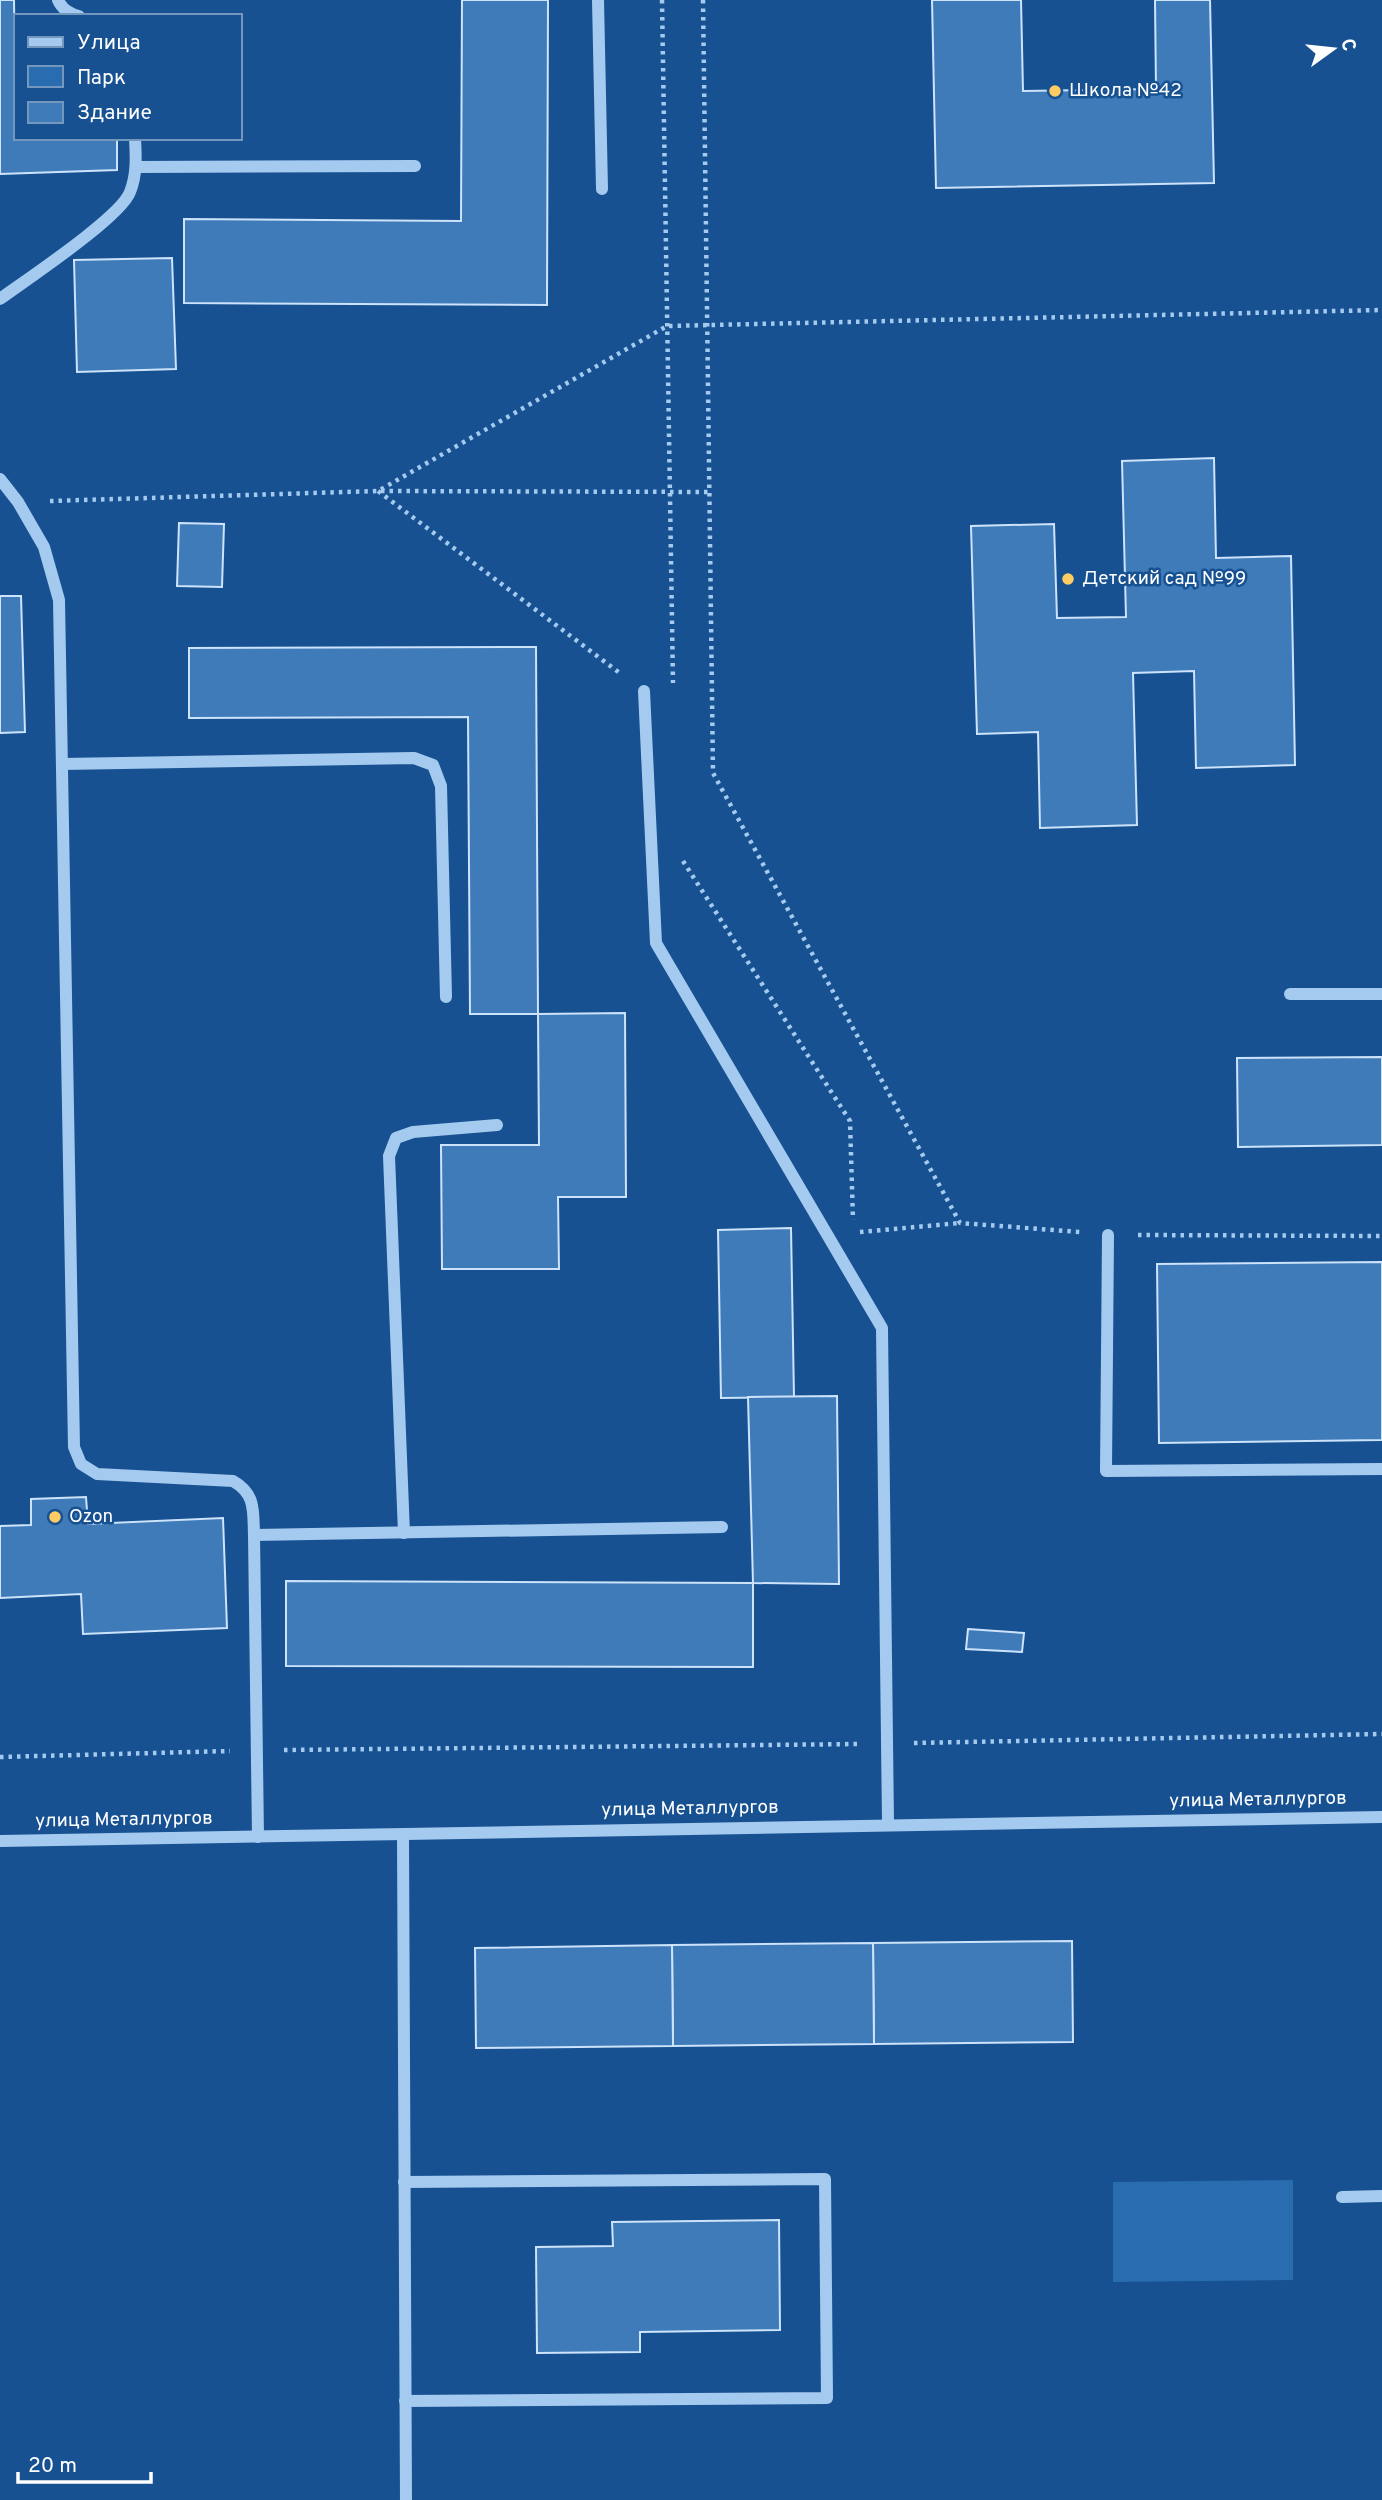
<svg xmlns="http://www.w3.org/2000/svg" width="1382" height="2500" font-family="Overpass,sans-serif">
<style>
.green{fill:#296cb0}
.building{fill:#3f7bb9;stroke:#cce3fb;stroke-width:2}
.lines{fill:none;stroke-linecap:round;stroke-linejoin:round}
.path{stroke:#a5caf0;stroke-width:4.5;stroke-dasharray:3.5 5;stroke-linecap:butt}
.minor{stroke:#a5caf0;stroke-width:12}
.poi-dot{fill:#ffcc64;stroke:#175191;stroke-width:2.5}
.labels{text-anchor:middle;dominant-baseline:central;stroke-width:5;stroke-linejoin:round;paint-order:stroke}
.poi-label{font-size:19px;fill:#fff;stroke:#175191;text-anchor:start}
.street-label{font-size:19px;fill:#fff;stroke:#175191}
</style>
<rect width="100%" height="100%" fill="#175191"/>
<path class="green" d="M1293,2180V2280L1113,2282V2182Z"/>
<g class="building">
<path d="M0,0H14L16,138H117V170L0,174Z"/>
<path d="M462,0H548L547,305L184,303V219L461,221Z"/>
<path d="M932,0H1021L1023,91L1156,89L1155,0H1210L1214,183L936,188Z"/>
<path d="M172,258L176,369L77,372L74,260Z"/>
<path d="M1214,458L1216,558L1291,556L1295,765L1196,768L1194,671L1133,673L1137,825L1040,828L1038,732L977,734L971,526L1054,524L1057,618L1126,617L1122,461Z"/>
<path d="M179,523L224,524L222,587L177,586Z"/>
<path d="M0,596H21L25,732L0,733Z"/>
<path d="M536,647L538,1014H470L468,717L189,718V648Z"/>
<path d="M625,1013L626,1197H558L559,1269H442L441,1145H539L538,1014Z"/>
<path d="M1382,1057V1145L1238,1147L1237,1058Z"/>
<path d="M791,1228L794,1397L721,1398L718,1230Z"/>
<path d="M1382,1262V1440L1159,1443L1157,1264Z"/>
<path d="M837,1396L839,1584L753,1583L748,1397Z"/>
<path d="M86,1497L88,1524L223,1518L227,1628L83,1634L81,1594L0,1598V1526L31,1525V1499Z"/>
<path d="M286,1581L753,1583V1667L286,1666Z"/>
<path d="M968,1629L1024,1633L1022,1652L966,1649Z"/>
<path d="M1072,1941L1073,2042L874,2044L873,1943Z"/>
<path d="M873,1943L874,2044L673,2046L672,1945Z"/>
<path d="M672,1945L673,2046L476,2048L475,1948Z"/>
<path d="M779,2220L780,2330L640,2332V2352L537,2353L536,2247L613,2246L612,2222Z"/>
</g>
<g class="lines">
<g class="path">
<path d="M662,0L673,683"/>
<path d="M703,0L713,773L960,1223L1080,1232"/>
<path d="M378,491L621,674"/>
<path d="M381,491L710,492"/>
<path d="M50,501L378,491L667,326L1382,310"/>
<path d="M683,861L850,1121L853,1220"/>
<path d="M860,1232L960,1223"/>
<path d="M1138,1235L1382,1236"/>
<path d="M914,1743L1382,1734"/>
<path d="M284,1750L860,1744"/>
<path d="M0,1757L230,1751"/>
</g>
<g class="minor">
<path d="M58,0C62,9 70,14 79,16"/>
<path d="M598,0L602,189"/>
<path d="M136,167L415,166"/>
<path d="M0,299C26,280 121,217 130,192C137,175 136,156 135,138"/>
<path d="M0,479L18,502L44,547L59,600L74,1447L81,1464L97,1474L233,1481C256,1494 253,1511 254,1535L258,1837"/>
<path d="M644,691L656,943L882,1328L888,1823"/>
<path d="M63,764L414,758L433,765L441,786L446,997"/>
<path d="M1290,994H1382"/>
<path d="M1108,1235L1106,1471L1382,1469"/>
<path d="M404,1533L389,1156L396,1138L413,1132L497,1125"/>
<path d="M254,1535L722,1527"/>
<path d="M403,1836L406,2500"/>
<path d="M0,1841C461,1835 921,1823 1382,1817"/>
<path d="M404,2182L825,2179L827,2398L405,2401"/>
<path d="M1342,2197L1382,2196"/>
</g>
</g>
<g class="poi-dot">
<circle cx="1055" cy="91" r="7"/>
<circle cx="1068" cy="579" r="7"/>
<circle cx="55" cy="1517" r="7"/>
</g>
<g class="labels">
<g class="poi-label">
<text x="1069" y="91">Школа №42</text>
<text x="1082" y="579">Детский сад №99</text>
<text x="69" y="1517">Ozon</text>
</g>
<g class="street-label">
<text transform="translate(1258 1800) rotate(-1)">улица Металлургов</text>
<text transform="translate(690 1809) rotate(-1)">улица Металлургов</text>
<text transform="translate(124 1820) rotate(-1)">улица Металлургов</text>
</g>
</g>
<rect x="14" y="14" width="228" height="126" fill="#175191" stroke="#7497bd" stroke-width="2"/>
<rect x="28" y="37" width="35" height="10" fill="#a5caf0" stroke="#7497bd" stroke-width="2"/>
<text x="77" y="49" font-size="21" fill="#ffffff">Улица</text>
<rect x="28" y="66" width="35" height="21" fill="#296cb0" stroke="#7497bd" stroke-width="2"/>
<text x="77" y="84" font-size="21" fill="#ffffff">Парк</text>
<rect x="28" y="102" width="35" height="21" fill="#3f7bb9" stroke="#7497bd" stroke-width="2"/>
<text x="77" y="119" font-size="21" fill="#ffffff">Здание</text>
<g transform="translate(1333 49) rotate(75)" stroke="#175191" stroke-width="5" paint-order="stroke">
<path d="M0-5L12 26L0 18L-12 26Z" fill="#ffffff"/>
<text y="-10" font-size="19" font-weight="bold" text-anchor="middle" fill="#ffffff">С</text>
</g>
<path d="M18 2472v10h133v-10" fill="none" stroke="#ffffff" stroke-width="3.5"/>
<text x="28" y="2472" font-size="21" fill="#ffffff" stroke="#175191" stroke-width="5" paint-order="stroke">20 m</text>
</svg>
